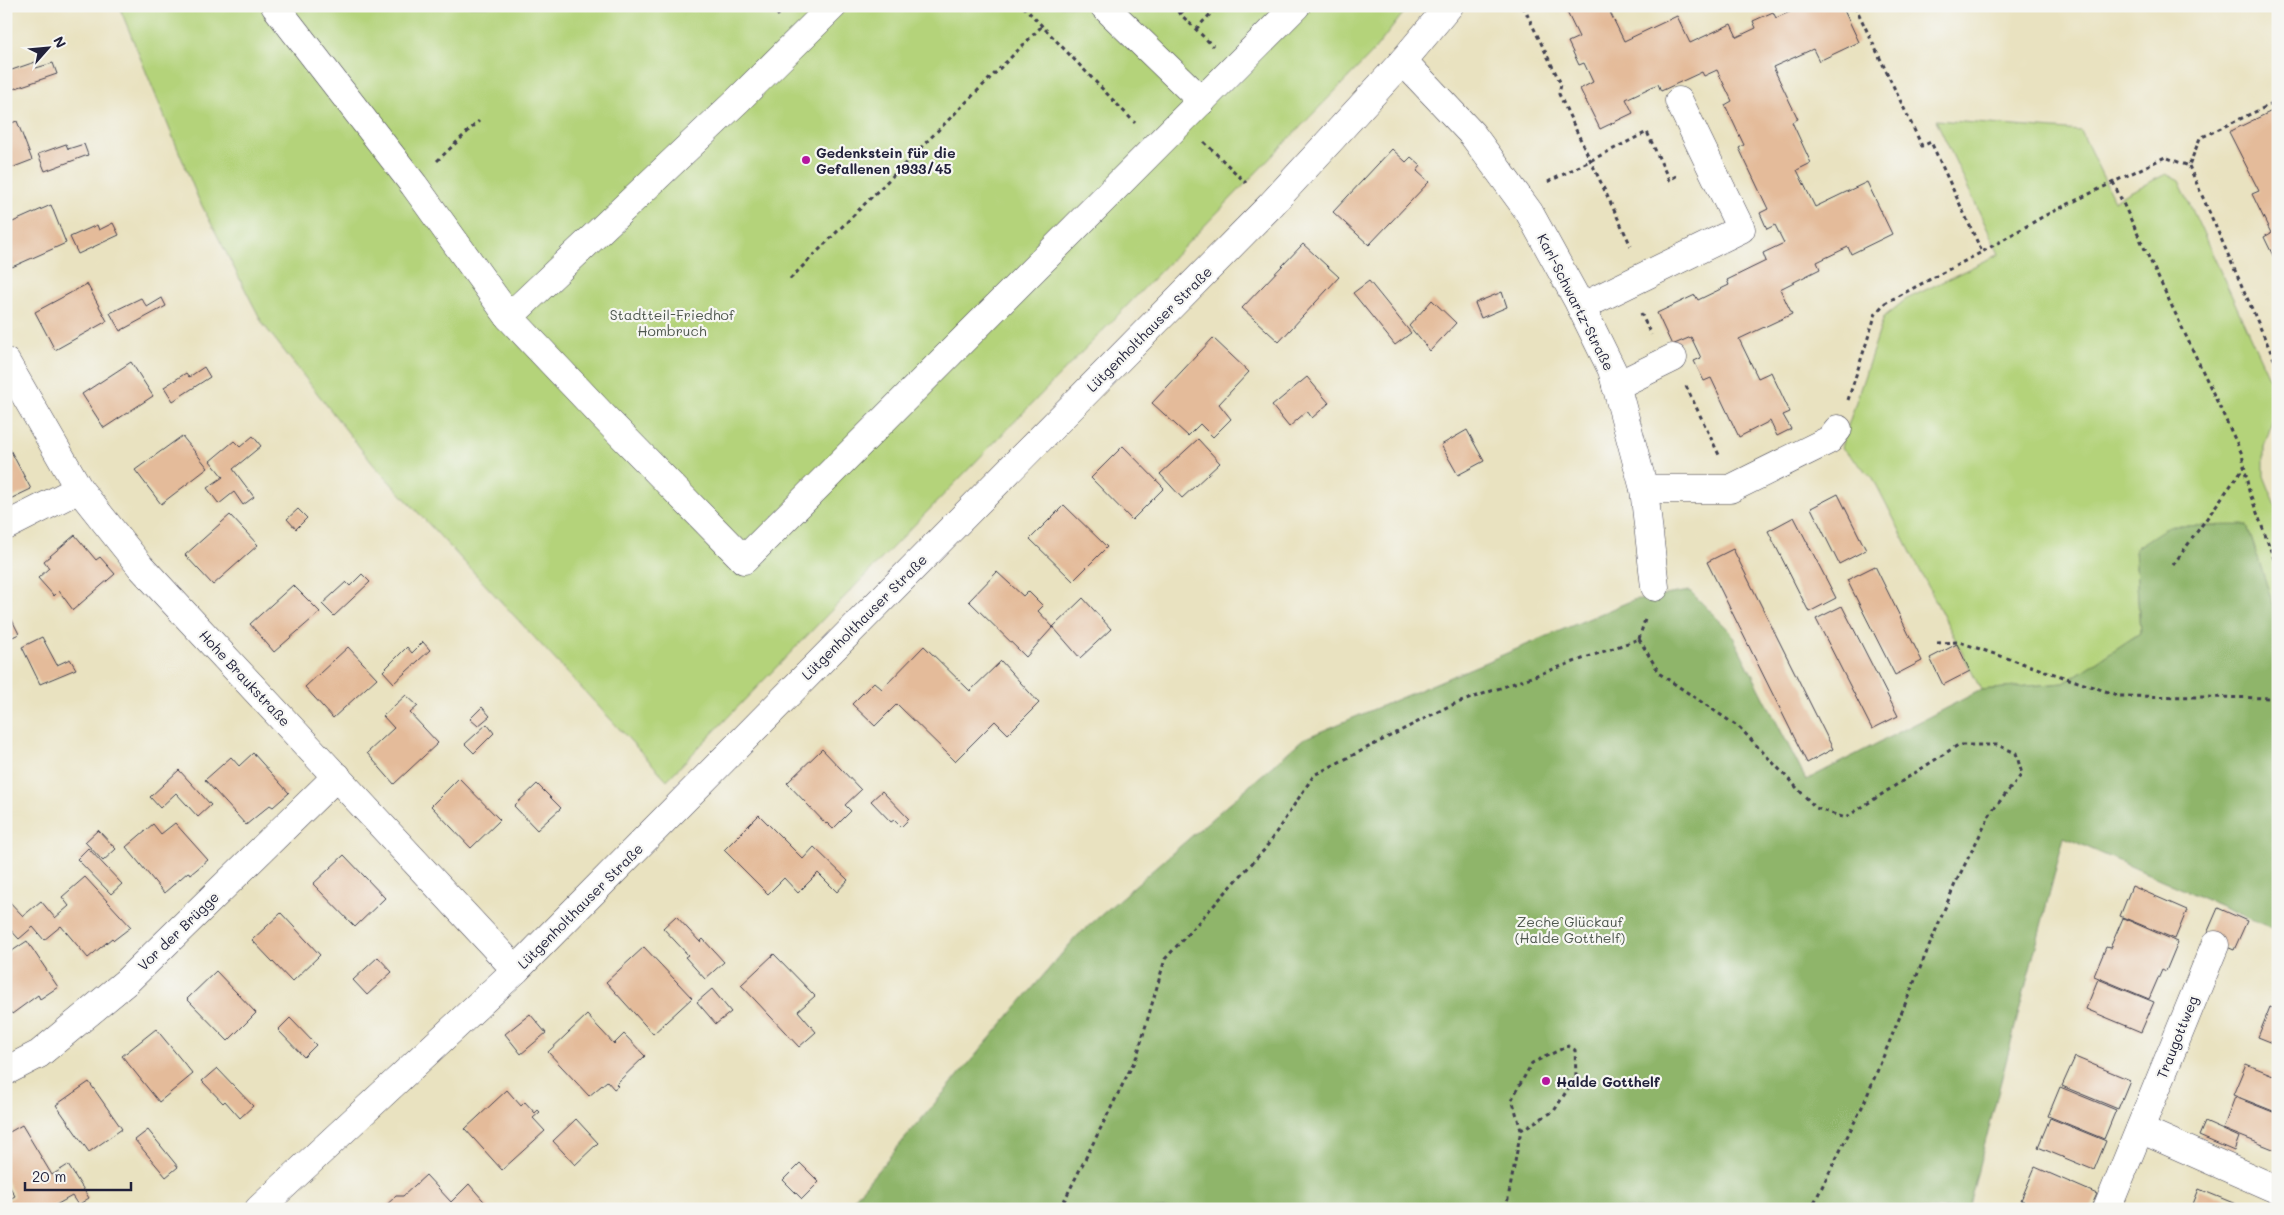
<svg xmlns="http://www.w3.org/2000/svg" width="2284" height="1215" font-family="Mali,sans-serif">
<style>
.green{fill:#b4d37a;stroke:#6b7a5a}
.forest{fill:#8fb56a;stroke:#586c52}
.building{fill:#e4bb9a}
.lines{fill:none;stroke-linecap:round;stroke-linejoin:round}
.minor-casing{stroke:#403f4f;stroke-width:29}
.path{stroke:#403f4f;stroke-width:3;stroke-dasharray:4 4;stroke-linecap:butt}
.minor{stroke:#fff;stroke-width:28}
.poi-dot{fill:#b5179e;stroke:#f6f6f2;stroke-width:2}
.labels{text-anchor:middle;dominant-baseline:central;stroke-width:4.5;stroke-linejoin:round;paint-order:stroke}
.poi-label{font-size:14px;font-weight:bold;fill:#22223b;stroke:#f6f6f2;text-anchor:start}
.street-label{font-size:14px;fill:#22223b;stroke:#f6f6f2}
.park-label{font-size:14px;fill:#4e574e;stroke:#f6f6f2}
</style>
<rect width="100%" height="100%" fill="#f6f6f2"/>
<filter id="ink" filterUnits="userSpaceOnUse"><feTurbulence type="fractalNoise" baseFrequency=".02" numOctaves="2"/><feDisplacementMap in="SourceGraphic" scale="10" xChannelSelector="R" yChannelSelector="G"/><feConvolveMatrix kernelMatrix="1 2 1 2 8 2 1 2 1" color-interpolation-filters="sRGB"/></filter>
<filter id="wash" filterUnits="userSpaceOnUse"><feTurbulence type="fractalNoise" baseFrequency=".0096" numOctaves="4" result="noise"/><feDisplacementMap in="SourceGraphic" scale="20" xChannelSelector="R" yChannelSelector="G"/><feGaussianBlur stdDeviation="1.12" result="paint"/><feColorMatrix in="noise" values="0 0 0 0 0 0 0 0 0 0 0 0 0 0 0 0 0 1.4 0 .05"/><feComposite in="paint" operator="in"/></filter>
<g filter="url(#wash)">
<rect width="100%" height="100%" fill="#e9e2c0"/>
<g class="green">
<path d="M119,6H1409L1373,52L667,780L372,463L263,324L198,198Z"/>
<path d="M1936,120L2081,131L2114,200L2166,174L2179,181L2278,397V404L2264,447V476L2278,511V619L2247,525L2135,548L2140,633L2064,683L1981,690L1873,478L1841,447L1884,317L1905,300L1999,254Z"/>
</g>
<path class="forest" d="M2247,525L2278,619V931L2064,837L1968,1209H845L1076,937L1303,739L1633,600L1690,591L1730,631L1806,780L1981,690L2064,683L2140,633L2135,548L2169,526Z"/>
<g id="blocks">
<g class="building">
<path d="M1564,6H1607L1624,41L1677,16L1690,43L1731,24L1737,37L1756,28L1753,21L1773,12L1776,18L1803,6H1842L1859,42L1819,61L1813,49L1773,67L1798,119L1792,122L1811,163L1797,170L1815,207L1867,182L1892,234L1851,254L1848,247L1817,262L1820,269L1780,289L1792,314L1739,339L1758,378L1771,372L1790,412L1783,415L1791,429L1777,436L1770,421L1739,437L1711,378L1704,381L1694,361L1701,358L1691,337L1672,345L1657,313L1695,295L1698,300L1729,285L1727,280L1766,261L1763,253L1784,243L1775,225L1767,229L1760,213L1768,209L1739,148L1744,145L1725,105L1732,101L1717,70L1704,76L1702,72L1661,91L1658,84L1626,99L1633,113L1600,129L1580,89L1593,82L1584,63L1579,65L1568,42L1579,37Z"/>
<path d="M35,62L36,68L53,63L57,74L13,89L6,72Z"/>
<path d="M2278,108V266L2264,237L2271,233L2252,194L2259,191L2229,132Z"/>
<path d="M17,121L32,160L6,170V125Z"/>
<path d="M66,144L68,149L84,144L88,155L45,171L38,154Z"/>
<path d="M1392,149L1406,162L1411,157L1421,166L1417,171L1429,182L1369,245L1333,212Z"/>
<path d="M51,205L66,243L12,267L6,253V225Z"/>
<path d="M113,223L119,235L78,254L70,237L97,225L99,230Z"/>
<path d="M1303,244L1339,277L1279,342L1242,308Z"/>
<path d="M1369,281L1411,333L1395,345L1353,293Z"/>
<path d="M87,284L107,321L55,350L35,312Z"/>
<path d="M1502,292L1507,307L1481,318L1475,303Z"/>
<path d="M141,298L147,307L162,298L166,306L120,331L110,313Z"/>
<path d="M1432,300L1456,323L1430,351L1409,326Z"/>
<path d="M1213,338L1249,372L1219,404L1231,419L1213,437L1200,424L1188,436L1152,403Z"/>
<path d="M131,362L153,396L104,428L82,394Z"/>
<path d="M204,367L210,377L173,401L164,387L186,373L189,377Z"/>
<path d="M1307,377L1329,403L1312,418L1307,411L1289,427L1272,406Z"/>
<path d="M1467,430L1484,461L1458,475L1441,445Z"/>
<path d="M182,436L208,468L161,504L135,470Z"/>
<path d="M253,436L261,446L233,469L254,497L243,505L234,492L219,504L207,488L223,477L210,461L234,441L240,447Z"/>
<path d="M1198,439L1220,463L1182,498L1160,474Z"/>
<path d="M6,442L31,489L10,499L9,496L6,497Z"/>
<path d="M1123,446L1164,488L1132,520L1091,478Z"/>
<path d="M1838,494L1866,550L1839,564L1811,508Z"/>
<path d="M1064,505L1107,547L1073,581L1030,539Z"/>
<path d="M298,509L307,518L296,529L287,519Z"/>
<path d="M230,515L258,545L213,585L185,555Z"/>
<path d="M1794,517L1836,598L1809,612L1768,531Z"/>
<path d="M75,535L96,560L100,557L115,574L73,610L59,591L54,596L38,578L49,568L44,561Z"/>
<path d="M1733,549L1833,749L1807,763L1707,562Z"/>
<path d="M1875,566L1922,661L1895,675L1847,580Z"/>
<path d="M997,572L1023,596L1028,591L1043,606L1038,611L1053,627L1026,657L969,601Z"/>
<path d="M362,574L370,582L334,616L322,604L346,582L350,586Z"/>
<path d="M293,585L320,612L274,652L250,624Z"/>
<path d="M1083,598L1111,629L1080,658L1053,627Z"/>
<path d="M1842,606L1898,716L1872,729L1816,619Z"/>
<path d="M9,614L19,634L6,640V615Z"/>
<path d="M42,637L57,665L70,659L76,669L40,684L22,647Z"/>
<path d="M423,642L430,650L394,683L383,671L407,647L412,653Z"/>
<path d="M1957,644L1970,671L1943,685L1930,658Z"/>
<path d="M924,646L970,691L1001,661L1039,703L1008,734L995,721L955,761L897,704L875,726L852,704L874,682L882,689Z"/>
<path d="M348,647L377,678L333,718L305,687Z"/>
<path d="M406,695L418,706L410,713L438,743L394,784L367,753L394,728L383,716Z"/>
<path d="M482,707L490,716L478,726L470,719Z"/>
<path d="M487,724L494,733L474,753L465,744Z"/>
<path d="M822,749L861,790L845,805L851,811L833,829L827,823L826,824L787,783Z"/>
<path d="M253,753L289,793L273,807L270,805L246,825L205,780L231,757L239,766Z"/>
<path d="M179,770L211,805L198,817L176,793L160,808L150,797Z"/>
<path d="M459,778L500,820L471,848L431,806Z"/>
<path d="M537,784L561,808L537,830L514,806Z"/>
<path d="M882,791L909,819L901,827L894,820L891,822L871,801Z"/>
<path d="M759,815L803,859L814,847L848,880L837,892L818,873L798,893L784,878L768,894L724,850Z"/>
<path d="M175,823L208,860L191,874L188,872L164,893L126,847L153,824L161,834Z"/>
<path d="M98,830L116,849L103,861L85,842Z"/>
<path d="M88,848L122,884L111,894L77,859Z"/>
<path d="M344,855L385,898L355,927L313,884Z"/>
<path d="M85,877L131,927L114,940L112,938L88,958L61,926L44,940L33,927L19,939L6,925V898L23,916L41,901L55,918L69,906L62,897Z"/>
<path d="M2132,886L2187,910L2175,939L2120,916Z"/>
<path d="M2218,908L2247,921L2234,950L2205,938Z"/>
<path d="M281,913L320,955L292,982L252,940Z"/>
<path d="M676,916L700,942L703,939L724,962L705,979L685,957L688,955L663,928Z"/>
<path d="M2123,918L2178,942L2166,971L2162,969L2149,999L2094,976L2106,947L2110,948Z"/>
<path d="M27,941L58,987L40,999L38,995L12,1014L6,1006V949L9,953Z"/>
<path d="M644,947L692,998L653,1034L606,982Z"/>
<path d="M774,954L815,996L798,1011L816,1032L799,1047L741,985Z"/>
<path d="M378,957L392,972L367,995L353,980Z"/>
<path d="M216,971L256,1013L228,1041L187,999Z"/>
<path d="M2098,979L2154,1002L2141,1032L2086,1009Z"/>
<path d="M712,989L731,1012L716,1024L697,1002Z"/>
<path d="M2270,1007L2278,1010V1045L2258,1037Z"/>
<path d="M530,1014L546,1033L521,1054L505,1034Z"/>
<path d="M587,1015L614,1044L624,1034L645,1056L616,1084L618,1086L614,1089L607,1081L589,1096L548,1052Z"/>
<path d="M290,1018L316,1045L304,1057L278,1030Z"/>
<path d="M156,1029L193,1074L159,1102L122,1056Z"/>
<path d="M2075,1057L2130,1080L2118,1109L2062,1086Z"/>
<path d="M2246,1064L2278,1077V1113L2233,1095Z"/>
<path d="M217,1068L253,1106L240,1118L225,1101L223,1103L202,1081Z"/>
<path d="M89,1082L122,1129L89,1152L56,1105Z"/>
<path d="M2060,1087L2116,1110L2104,1139L2048,1116Z"/>
<path d="M507,1090L521,1106L525,1102L535,1113L538,1110L540,1112L533,1118L545,1131L502,1170L465,1129Z"/>
<path d="M2235,1097L2278,1114V1151L2223,1129Z"/>
<path d="M2050,1118L2106,1141L2094,1170L2038,1147Z"/>
<path d="M576,1119L598,1143L575,1165L553,1141Z"/>
<path d="M2205,1122L2239,1137L2234,1151L2199,1136Z"/>
<path d="M22,1125L52,1175L68,1165L89,1198L78,1205L72,1196L49,1209H6V1201L15,1196L6,1180V1134Z"/>
<path d="M148,1130L178,1167L166,1177L135,1140Z"/>
<path d="M800,1163L819,1182L802,1199L783,1180Z"/>
<path d="M2035,1167L2097,1194L2090,1209H2021L2024,1201L2021,1200Z"/>
<path d="M426,1175L451,1202L469,1184L489,1207L487,1209H382L396,1196H403Z"/>
<path d="M2199,1189L2248,1209H2191Z"/>
</g>
</g>
</g>
<g filter="url(#ink)">
<use href="#blocks" fill-opacity="0" stroke="#403f4f" stroke-width="1"/>
<g class="lines">
<g class="minor-casing">
<g id="minor">
<path d="M275,6L414,185L509,317"/>
<path d="M833,6L738,100L509,317L602,415L744,560L1296,6"/>
<path d="M1104,6L1202,101"/>
<path d="M1403,61L1472,134L1529,212L1578,301L1612,370L1644,489L1655,587"/>
<path d="M1581,307L1741,229L1679,101"/>
<path d="M6,362L79,489L141,567L516,970"/>
<path d="M1616,386L1673,358"/>
<path d="M1644,489H1730L1829,440L1838,429"/>
<path d="M6,526L79,489"/>
<path d="M6,1071L39,1054L126,982L337,776"/>
<path d="M2140,1129L2278,1190"/>
<path d="M259,1209L516,970L1270,206L1403,61L1449,6"/>
<path d="M2107,1209L2215,945"/>
</g>
</g>
<g class="path">
<path d="M772,6L779,16"/>
<path d="M1023,6L1135,123"/>
<path d="M1172,6L1213,46"/>
<path d="M1523,6L1561,84L1559,94L1631,246"/>
<path d="M1855,6L1922,146L1931,142L1982,252"/>
<path d="M1180,14L1188,6"/>
<path d="M1196,29L1218,6"/>
<path d="M1204,142L1246,183"/>
<path d="M437,161L479,121"/>
<path d="M2189,166L2278,368"/>
<path d="M1548,182L1647,132L1669,180L1678,175"/>
<path d="M2113,182L2242,454L2249,491L2278,570"/>
<path d="M790,279L1042,26"/>
<path d="M1641,313L1651,335"/>
<path d="M1686,386L1720,457"/>
<path d="M1848,400L1876,313L1885,303L1982,252L2044,216L2165,157L2189,166L2200,138L2278,101"/>
<path d="M2278,451L2275,475L2278,481"/>
<path d="M2173,565L2244,467"/>
<path d="M1639,639L1660,674L1740,728L1816,808L1845,818L1958,745H1997L2016,753L2022,774L1992,811L1955,884L1864,1103L1811,1209"/>
<path d="M1639,639L1646,616"/>
<path d="M1937,643L1959,642L2120,696L2278,698"/>
<path d="M1060,1209L1137,1056L1165,959L1265,849L1314,775L1449,706L1639,639"/>
<path d="M1506,1209L1521,1130L1512,1099L1532,1063L1568,1046L1575,1050L1576,1076L1554,1111L1521,1130"/>
</g>
<use href="#minor" class="minor"/>
</g>
</g>
<g class="poi-dot">
<circle cx="806" cy="160" r="5"/>
<circle cx="1546" cy="1081" r="5"/>
</g>
<g class="labels">
<g class="poi-label">
<text x="816" y="152">Gedenkstein für die<tspan x="816" dy="16">Gefallenen 1933/45</tspan></text>
<text x="1556" y="1081">Halde Gotthelf</text>
</g>
<g class="street-label">
<text transform="translate(1576 302) rotate(63)">Karl-Schwartz-Straße</text>
<text transform="translate(1149 329) rotate(-45)">Lütgenholthauser Straße</text>
<text transform="translate(864 617) rotate(-45)">Lütgenholthauser Straße</text>
<text transform="translate(245 678) rotate(47)">Hohe Braukstraße</text>
<text transform="translate(580 906) rotate(-45)">Lütgenholthauser Straße</text>
<text transform="translate(178 931) rotate(-44)">Vor der Brügge</text>
<text transform="translate(2177 1037) rotate(-68)">Traugottweg</text>
</g>
<g class="park-label">
<text x="672" y="314">Stadtteil-Friedhof<tspan x="672" dy="16">Hombruch</tspan></text>
<text x="1570" y="921">Zeche Glückauf<tspan x="1570" dy="16">(Halde Gotthelf)</tspan></text>
</g>
</g>
<rect width="2284" height="1215" fill="none" stroke="#f6f6f2" stroke-width="25"/>
<g transform="translate(48 48) rotate(63)" stroke="#f6f6f2" stroke-width="4" paint-order="stroke">
<path d="M0-4L9 19L0 12L-9 19Z" fill="#22223b"/>
<text y="-8" font-size="14" font-weight="bold" text-anchor="middle" fill="#22223b">N</text>
</g>
<path d="M25 1182v8h106v-8" fill="none" stroke="#22223b" stroke-width="2.5"/>
<text x="32" y="1182" font-size="15" fill="#22223b" stroke="#f6f6f2" stroke-width="4" paint-order="stroke">20 m</text>
</svg>
